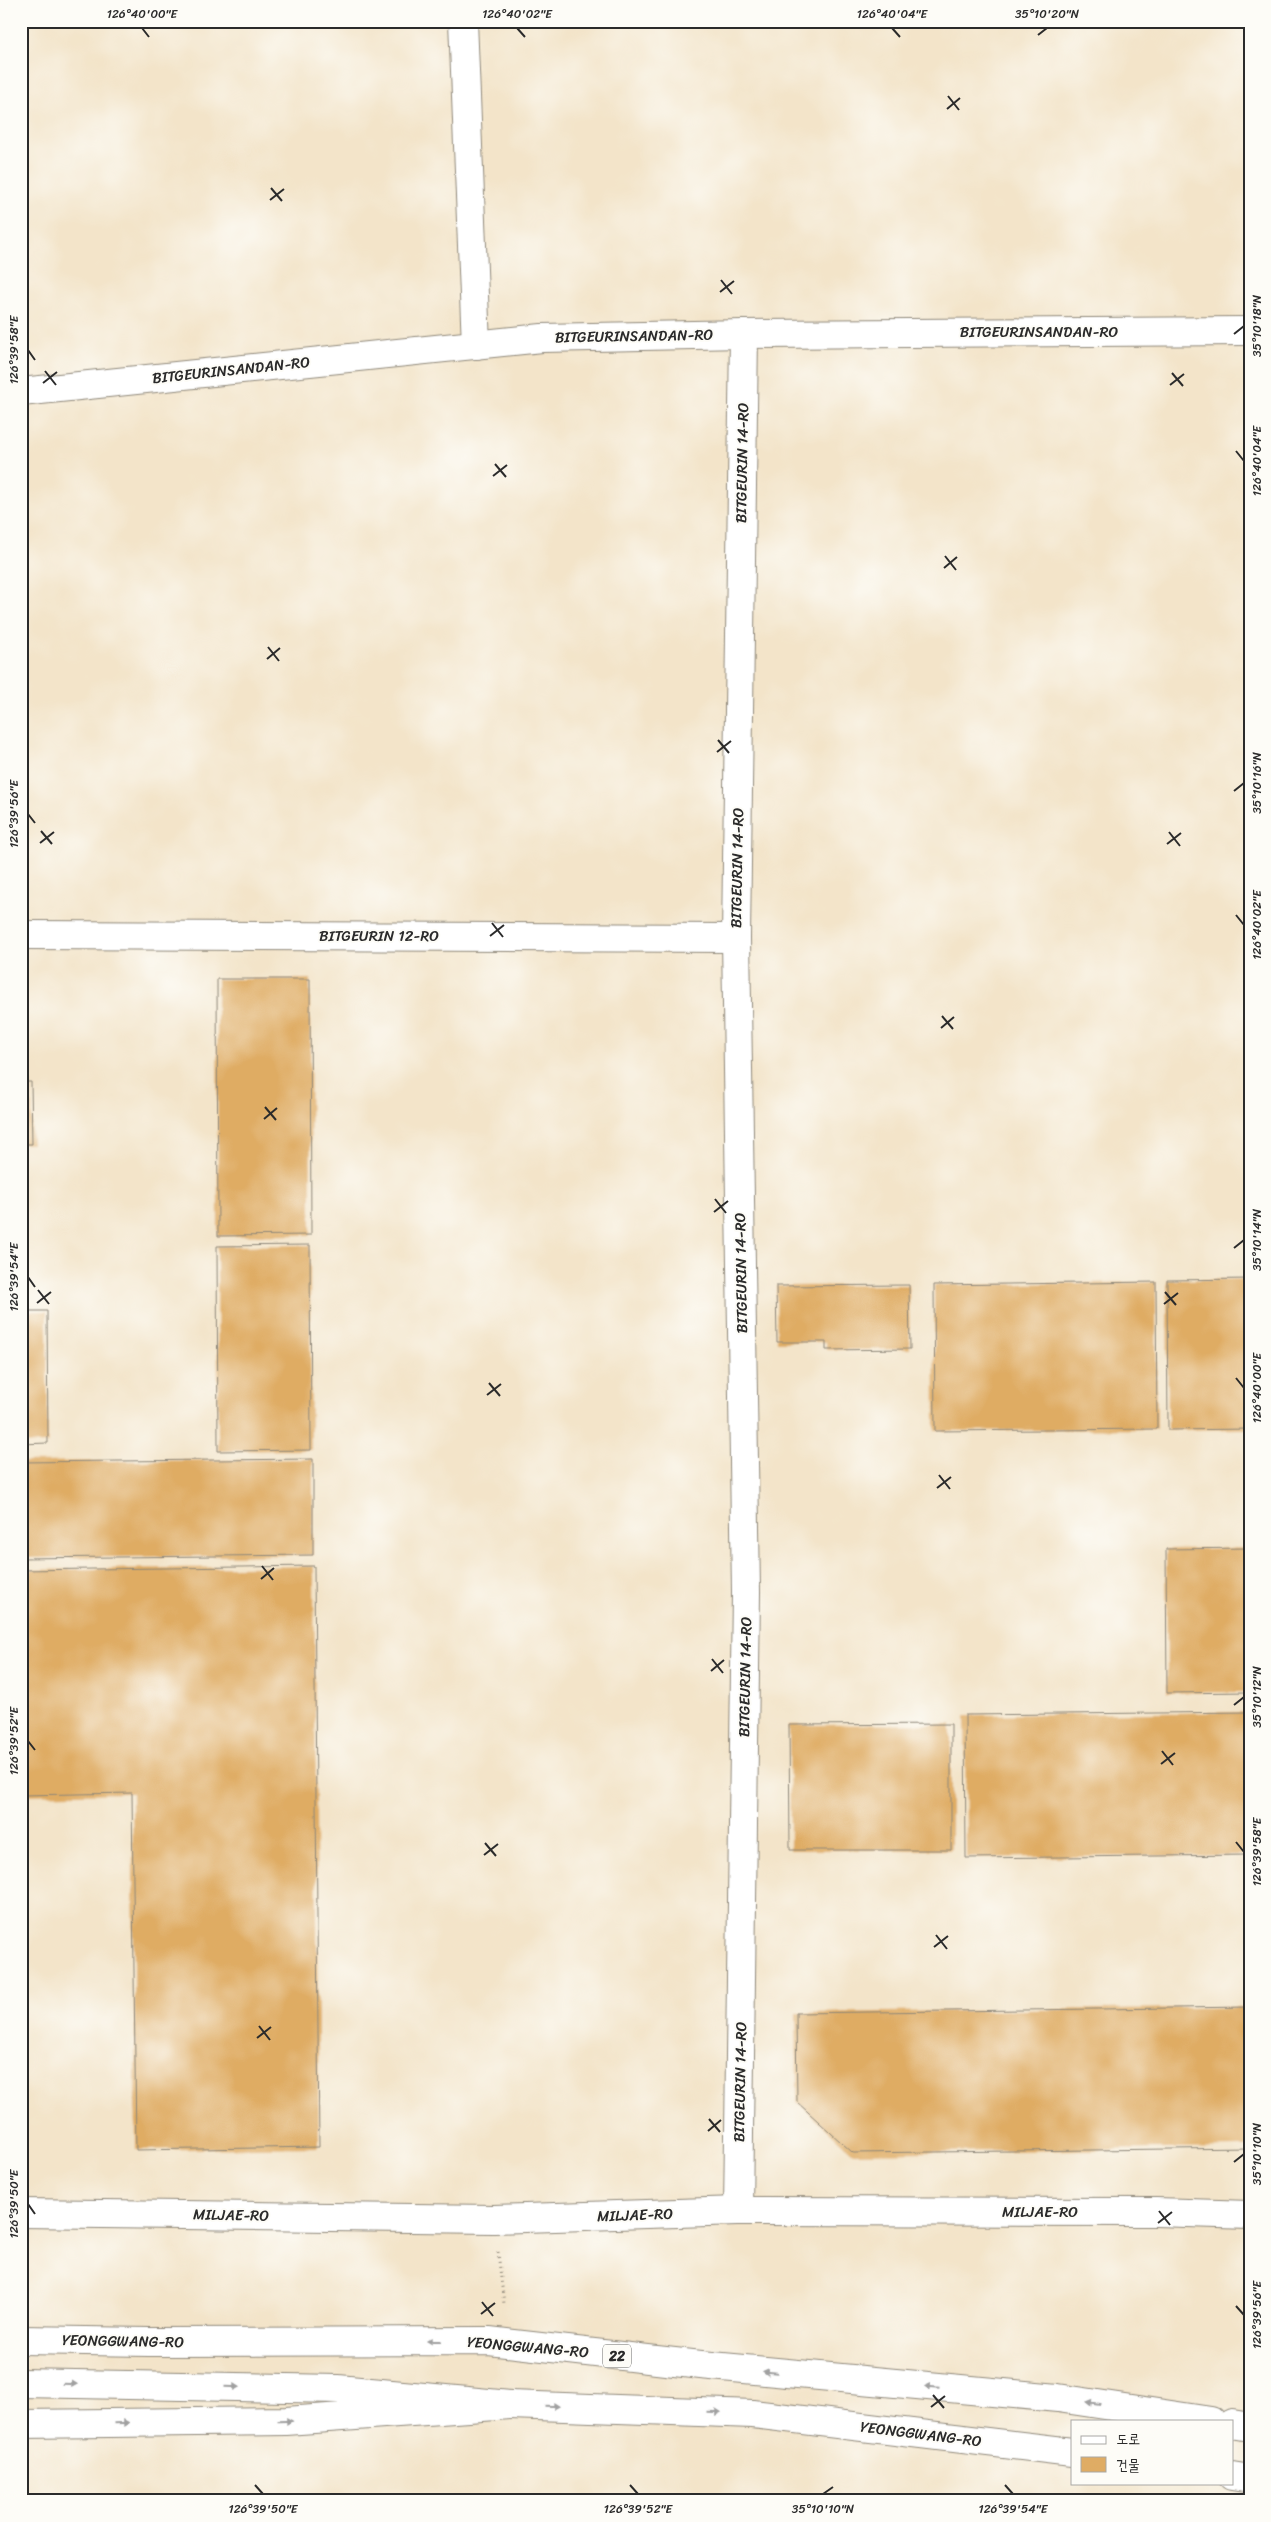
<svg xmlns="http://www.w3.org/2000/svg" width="1271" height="2522" font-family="Sriracha,'Poor Story',sans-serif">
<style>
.building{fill:#dfac64}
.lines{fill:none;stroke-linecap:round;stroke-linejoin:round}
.minor-casing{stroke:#8f887a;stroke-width:30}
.major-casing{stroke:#8f887a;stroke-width:30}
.highway-casing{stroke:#8f887a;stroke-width:30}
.path{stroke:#8f887a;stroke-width:3;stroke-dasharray:1 4;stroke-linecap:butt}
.minor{stroke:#fff;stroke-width:28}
.major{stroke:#fff;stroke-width:28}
.highway{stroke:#fff;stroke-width:28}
.oneway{fill:#a0a0a0}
.ticks{fill:none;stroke:#2b2b2b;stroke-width:2}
.labels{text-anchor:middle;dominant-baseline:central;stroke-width:4;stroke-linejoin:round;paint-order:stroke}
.shield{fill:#fdfcf7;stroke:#6a6a68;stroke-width:1}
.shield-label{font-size:14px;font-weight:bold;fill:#2b2b2b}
.street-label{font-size:15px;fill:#2b2b2b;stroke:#fdfcf7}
.neatline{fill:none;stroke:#2b2b2b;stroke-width:2}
.ticks-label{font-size:12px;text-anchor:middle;fill:#2b2b2b}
</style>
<rect width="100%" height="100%" fill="#fdfcf7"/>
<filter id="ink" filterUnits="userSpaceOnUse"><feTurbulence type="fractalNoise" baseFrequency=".02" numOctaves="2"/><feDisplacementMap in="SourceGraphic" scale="10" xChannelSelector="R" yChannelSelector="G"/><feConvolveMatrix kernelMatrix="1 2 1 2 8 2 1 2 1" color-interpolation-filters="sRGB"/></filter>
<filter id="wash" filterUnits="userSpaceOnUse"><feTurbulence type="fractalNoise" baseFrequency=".0096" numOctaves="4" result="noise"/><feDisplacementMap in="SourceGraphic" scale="20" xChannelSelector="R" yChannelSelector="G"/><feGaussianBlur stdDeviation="1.12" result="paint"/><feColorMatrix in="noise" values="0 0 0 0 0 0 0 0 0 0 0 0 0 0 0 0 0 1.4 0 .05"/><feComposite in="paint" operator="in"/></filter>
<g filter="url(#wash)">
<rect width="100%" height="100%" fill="#f3e4c9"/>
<g id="blocks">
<g class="building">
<path d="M217,979H310L311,1235L218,1236Z"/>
<path d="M21,1025L24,1082H31L32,1144H21Z"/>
<path d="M310,1245L311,1450L218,1451L217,1246Z"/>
<path d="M1250,1279V1429L1168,1430L1167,1280Z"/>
<path d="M1156,1282L1157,1429L935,1431L934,1285Z"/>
<path d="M909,1285L910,1349L826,1350V1342H777L776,1286Z"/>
<path d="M21,1311H47L48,1443L21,1444Z"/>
<path d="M313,1459V1555L21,1558V1462Z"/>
<path d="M1250,1548V1692L1167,1693L1166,1549Z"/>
<path d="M314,1566L319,2147L136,2150L132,1793L21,1795V1570Z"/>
<path d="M1250,1712V1855L966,1858L965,1715Z"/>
<path d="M951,1724V1850H790L789,1725Z"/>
<path d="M1250,2007V2148L853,2153L797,2102L796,2013Z"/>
</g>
</g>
</g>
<g filter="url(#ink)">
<use href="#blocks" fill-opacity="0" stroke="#8f887a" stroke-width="1"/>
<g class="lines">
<g class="minor-casing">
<g id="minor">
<path d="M463,21L476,345"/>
<path d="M21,392L542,338L744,334L1250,331"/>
<path d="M21,935L736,938"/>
<path d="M738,2211L746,1592L736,938L744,334"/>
</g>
</g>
<g class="major-casing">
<g id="major">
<path d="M21,2213L494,2219L738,2211L1156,2212L1250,2215"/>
<path d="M21,2340L149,2342L489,2341L701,2365L1058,2398L1211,2421"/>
<path d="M21,2383L338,2389L510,2405L753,2414L1072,2452"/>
<path d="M1232,2424L1250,2427"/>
<path d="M1232,2476L1250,2479"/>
</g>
</g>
<g class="highway-casing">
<path id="highway" d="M21,2424L286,2421L510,2405"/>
</g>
<g class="path">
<path d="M498,2252L504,2304"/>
<path d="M505,2496L506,2501"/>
</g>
<use href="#minor" class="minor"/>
<use href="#major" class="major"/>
<use href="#highway" class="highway"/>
</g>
<defs><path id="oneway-solid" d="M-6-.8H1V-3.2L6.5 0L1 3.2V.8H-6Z" transform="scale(1.25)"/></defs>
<g class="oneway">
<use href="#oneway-solid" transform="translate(434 2341) rotate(180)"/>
<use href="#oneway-solid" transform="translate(770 2372) rotate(-175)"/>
<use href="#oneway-solid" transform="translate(70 2384) rotate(1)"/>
<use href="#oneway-solid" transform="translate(232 2387) rotate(1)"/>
<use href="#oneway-solid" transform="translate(932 2387) rotate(-175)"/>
<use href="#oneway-solid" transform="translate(1093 2403) rotate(-172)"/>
<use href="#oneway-solid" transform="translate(552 2406) rotate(2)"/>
<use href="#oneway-solid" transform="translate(714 2412) rotate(2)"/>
<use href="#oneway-solid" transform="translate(285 2421) rotate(-2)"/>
<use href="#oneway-solid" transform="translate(122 2423) rotate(-1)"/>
</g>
</g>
<path class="ticks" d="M142,28L149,37M517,28L525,37M892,28L900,37M1038,35L1047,28M948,96L959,110M947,109L960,98M271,188L282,201M270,200L284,189M721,280L732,294M720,292L734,281M1234,334L1244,326M28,350L35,360M45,371L56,385M1172,373L1183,386M43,383L57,372M1170,385L1184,374M1236,451L1244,461M495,464L506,477M493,476L507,465M945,556L956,570M944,568L957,557M268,647L279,661M267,659L280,648M718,740L729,753M717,752L731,741M1234,791L1244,783M28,814L35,823M41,831L52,844M1169,832L1180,846M40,843L54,832M1167,844L1181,833M1236,915L1244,925M492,923L503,937M490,936L504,925M942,1016L953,1029M941,1028L954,1017M265,1107L276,1120M264,1119L277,1108M715,1199L726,1213M714,1212L728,1201M1234,1248L1244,1240M28,1277L35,1287M38,1290L49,1304M1165,1292L1176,1305M37,1303L51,1292M1164,1304L1178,1293M1236,1378L1244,1388M489,1383L500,1396M487,1395L501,1384M939,1475L950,1489M937,1488L951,1477M262,1566L273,1580M261,1579L274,1568M712,1659L723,1673M711,1671L724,1660M1234,1705L1244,1697M28,1741L35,1750M1162,1751L1173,1765M1161,1764L1175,1753M1236,1842L1244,1852M485,1843L496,1856M484,1855L498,1844M936,1935L947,1949M934,1947L948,1936M259,2026L270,2040M257,2038L271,2027M709,2119L720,2132M708,2131L721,2120M1234,2162L1244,2154M28,2204L35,2214M1159,2211L1170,2225M1158,2223L1172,2212M482,2302L493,2316M1236,2306L1244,2315M481,2314L495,2303M933,2395L944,2408M931,2407L945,2396M255,2485L263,2494M630,2485L638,2494M1005,2485L1013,2494M823,2494L833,2487"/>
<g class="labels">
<rect class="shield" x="603" y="2344.5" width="28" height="23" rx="4"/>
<g class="shield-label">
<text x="617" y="2356">22</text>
</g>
<g class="street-label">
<text x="1039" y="332">BITGEURINSANDAN-RO</text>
<text transform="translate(634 336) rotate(-1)">BITGEURINSANDAN-RO</text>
<text transform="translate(231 370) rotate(-6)">BITGEURINSANDAN-RO</text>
<text transform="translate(742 463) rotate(-89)">BITGEURIN 14-RO</text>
<text transform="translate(737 868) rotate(-89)">BITGEURIN 14-RO</text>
<text x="379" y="936">BITGEURIN 12-RO</text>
<text transform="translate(741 1273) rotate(-91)">BITGEURIN 14-RO</text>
<text transform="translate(745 1677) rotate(-89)">BITGEURIN 14-RO</text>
<text transform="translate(740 2082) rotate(-89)">BITGEURIN 14-RO</text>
<text x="1040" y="2212">MILJAE-RO</text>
<text transform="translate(231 2215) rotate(1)">MILJAE-RO</text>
<text transform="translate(635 2215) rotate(-2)">MILJAE-RO</text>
<text transform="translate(123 2341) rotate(1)">YEONGGWANG-RO</text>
<text transform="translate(528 2347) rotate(5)">YEONGGWANG-RO</text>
<text transform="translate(921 2434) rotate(7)">YEONGGWANG-RO</text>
</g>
</g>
<rect width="1271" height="2522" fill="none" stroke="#fdfcf7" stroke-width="55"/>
<rect x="1071" y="2420" width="162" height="65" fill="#fdfcf7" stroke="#a9a8a5"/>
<rect x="1081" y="2436" width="25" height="8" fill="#ffffff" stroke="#a9a8a5"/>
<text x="1116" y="2444" font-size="15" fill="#2b2b2b">도로</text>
<rect x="1081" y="2457" width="25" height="15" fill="#dfac64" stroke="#a9a8a5"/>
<text x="1116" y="2470" font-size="15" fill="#2b2b2b">건물</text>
<rect x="28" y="28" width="1216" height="2466" class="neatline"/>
<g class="ticks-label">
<text x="142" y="18">126°40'00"E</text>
<text x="517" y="18">126°40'02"E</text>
<text x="892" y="18">126°40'04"E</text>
<text x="1047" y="18">35°10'20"N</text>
<text transform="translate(1257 326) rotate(-90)" y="4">35°10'18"N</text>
<text transform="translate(14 350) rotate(-90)" y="4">126°39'58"E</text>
<text transform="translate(1257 461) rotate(-90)" y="4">126°40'04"E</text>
<text transform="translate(1257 783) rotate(-90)" y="4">35°10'16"N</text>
<text transform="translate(14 814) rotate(-90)" y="4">126°39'56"E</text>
<text transform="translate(1257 925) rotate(-90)" y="4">126°40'02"E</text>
<text transform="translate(1257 1240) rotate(-90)" y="4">35°10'14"N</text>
<text transform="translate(14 1277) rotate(-90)" y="4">126°39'54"E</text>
<text transform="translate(1257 1388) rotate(-90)" y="4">126°40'00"E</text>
<text transform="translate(1257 1697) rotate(-90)" y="4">35°10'12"N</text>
<text transform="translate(14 1741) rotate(-90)" y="4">126°39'52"E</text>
<text transform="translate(1257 1852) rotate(-90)" y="4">126°39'58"E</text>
<text transform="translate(1257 2154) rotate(-90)" y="4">35°10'10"N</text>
<text transform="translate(14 2204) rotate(-90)" y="4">126°39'50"E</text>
<text transform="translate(1257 2315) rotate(-90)" y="4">126°39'56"E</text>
<text x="263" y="2513">126°39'50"E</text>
<text x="638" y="2513">126°39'52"E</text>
<text x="823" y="2513">35°10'10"N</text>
<text x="1013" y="2513">126°39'54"E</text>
</g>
</svg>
